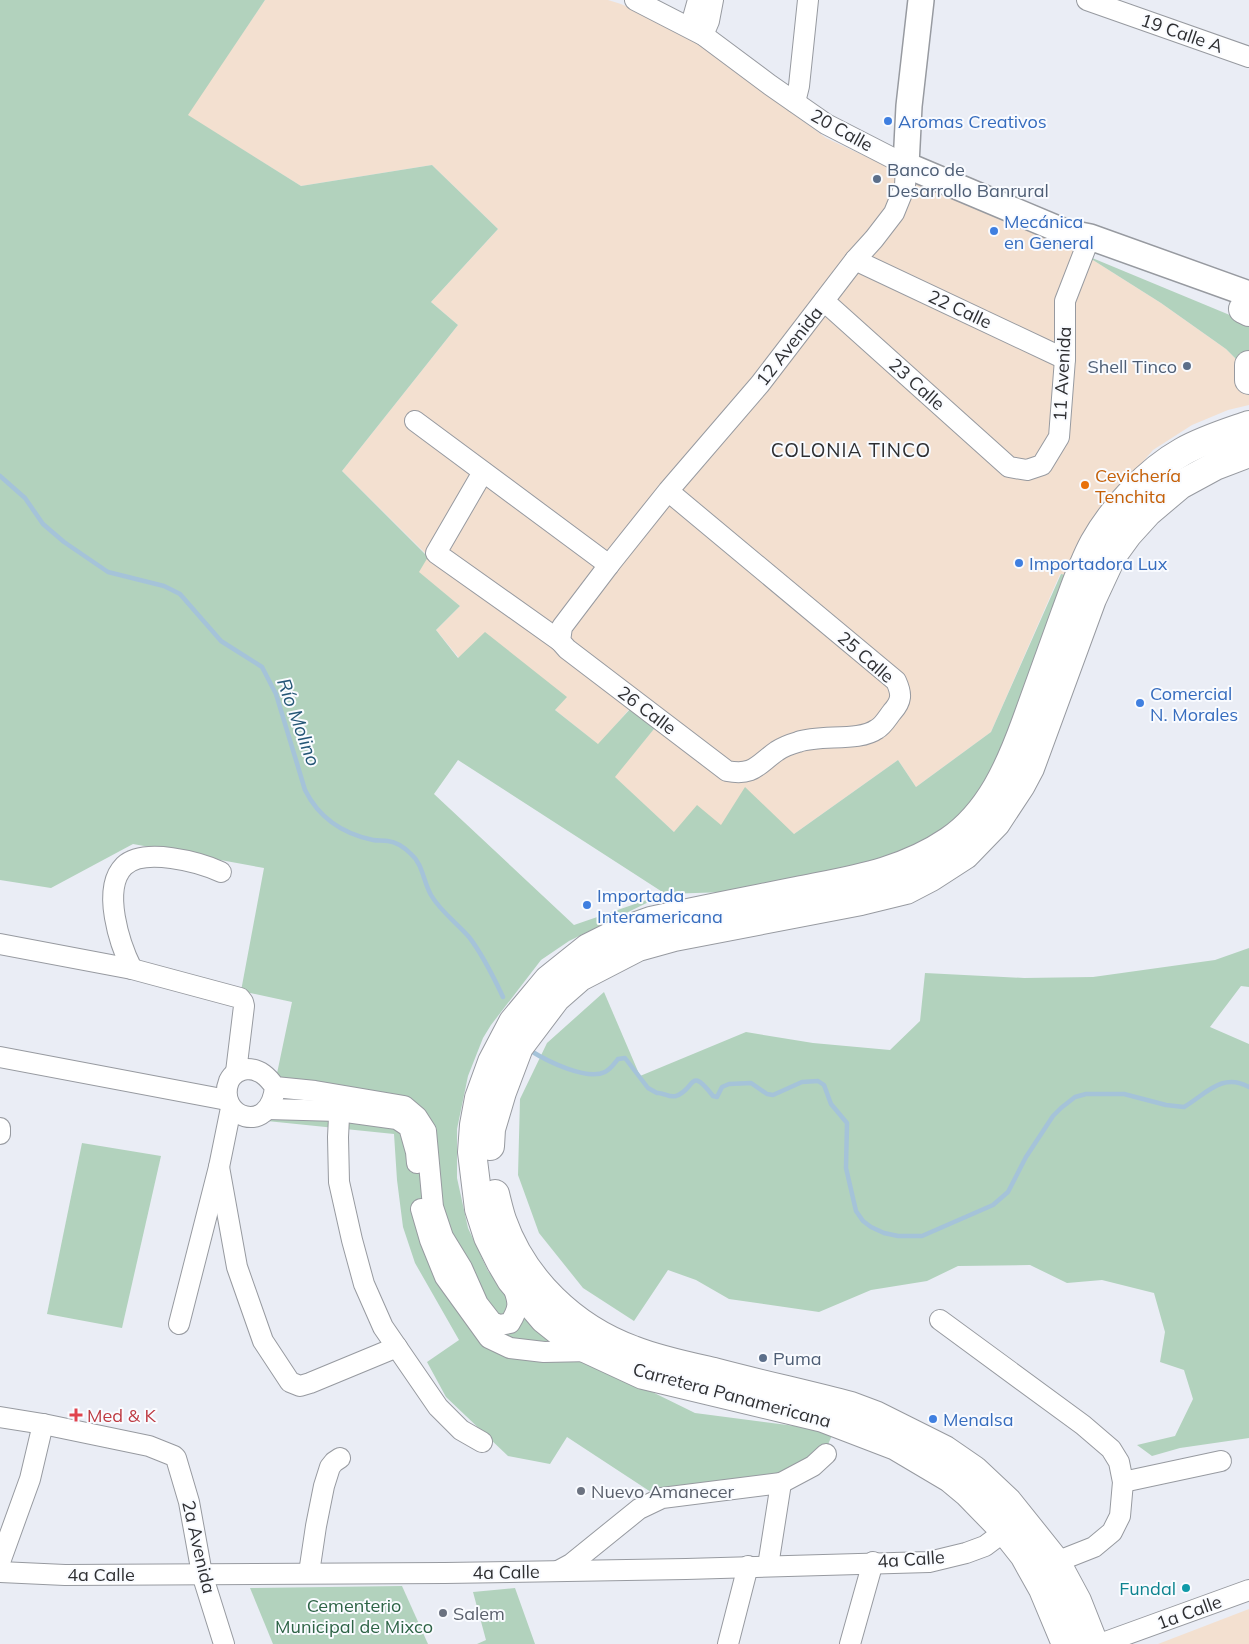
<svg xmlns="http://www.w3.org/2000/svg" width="1249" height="1644" font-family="Mulish,sans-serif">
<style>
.industrial{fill:#f3e0d0}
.green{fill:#b2d2bd;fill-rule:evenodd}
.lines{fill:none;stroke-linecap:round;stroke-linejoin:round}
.stream{stroke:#a5c3d9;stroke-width:4.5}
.minor-casing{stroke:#979aa0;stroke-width:22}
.major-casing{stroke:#979aa0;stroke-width:28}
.highway-casing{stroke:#979aa0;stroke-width:30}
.minor{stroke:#fff;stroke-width:20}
.major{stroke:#fff;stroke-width:25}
.highway{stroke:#fff;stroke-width:28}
.shop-dot{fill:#3f7fe0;stroke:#f9fbff;stroke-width:2}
.service-dot{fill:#5c6f8a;stroke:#f9fbff;stroke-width:2}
.food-dot{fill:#e8710a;stroke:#f9fbff;stroke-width:2}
.health-dot{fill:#e0444e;stroke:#f9fbff;stroke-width:2}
.worship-dot{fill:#6b7280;stroke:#f9fbff;stroke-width:2}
.culture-dot{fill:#0f9aa8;stroke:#f9fbff;stroke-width:2}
.labels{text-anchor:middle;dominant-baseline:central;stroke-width:4;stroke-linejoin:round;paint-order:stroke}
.street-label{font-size:18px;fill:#2e2f32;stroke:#f9fbff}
.shop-label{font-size:18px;fill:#366cbe;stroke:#f9fbff;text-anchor:start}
.service-label{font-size:18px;fill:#4e5e75;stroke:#f9fbff;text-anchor:start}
.food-label{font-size:18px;fill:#c56008;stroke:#f9fbff;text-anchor:start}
.health-label{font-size:18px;fill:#be3a42;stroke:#f9fbff;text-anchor:start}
.worship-label{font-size:18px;fill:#5b616d;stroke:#f9fbff;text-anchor:start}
.culture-label{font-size:18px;fill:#0d838f;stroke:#f9fbff;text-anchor:end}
.park-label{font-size:18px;fill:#2d6345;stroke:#f9fbff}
.neighbourhood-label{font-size:19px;letter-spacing:1px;fill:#2e2f32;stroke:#f9fbff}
.water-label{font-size:19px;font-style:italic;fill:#245676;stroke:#f9fbff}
</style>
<rect width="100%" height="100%" fill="#eaedf5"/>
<g class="industrial">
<path d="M265,0H608L621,4L685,34L826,138L933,188L1085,255L1161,303L1226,349L1249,372V405L1228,410L1192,425L1153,450L1104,507L1070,576L1060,574L991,732L916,787L898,760L794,834L721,825L674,832L614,777L658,724L631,707L599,745L555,710L566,697L485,633L459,658L436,630L460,606L418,572L428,556L342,471L458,325L431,302L498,229L432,165L301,186L187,115Z"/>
<path d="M1249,1609V1644H1158Z"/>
</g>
<g class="green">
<path d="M0,0H265L188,115L301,186L432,165L498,229L431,302L458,325L342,471L428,557L419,572L460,606L436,630L458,658L485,632L567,697L555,710L598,744L632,707L658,724L615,777L674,832L697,805L721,825L745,787L794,834L898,760L916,787L991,732L1061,574L1070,576L1000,766L973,807L927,841L902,856L726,892L665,894L569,941L541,960L491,1025L483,1038L468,1076L457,1129V1178L468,1228L488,1271L530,1319L581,1357L695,1413L834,1431L821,1460L781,1477L660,1498L567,1437L550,1464L508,1456L446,1397L427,1362L459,1340L415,1263L403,1227L397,1180L394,1134L267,1121L292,1002L241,991L264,868L133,844L51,888L0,880ZM458,760L664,893V894L574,925L434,794Z"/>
<path d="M1085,255L1249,323V372L1226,349L1161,303Z"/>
<path d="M1249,948V987L1241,986L1210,1027L1249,1044V1438L1180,1448L1152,1456L1137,1445L1175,1436L1193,1399L1184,1370L1160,1362L1165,1332L1154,1293L1102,1280L1067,1283L1030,1265L958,1266L927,1281L871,1290L819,1312L729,1299L696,1280L668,1270L634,1321L583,1288L539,1233L518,1175L520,1099L547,1043L604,992L640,1076L746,1032L813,1043L890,1050L920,1021L925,973L1024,978L1093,977L1215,960Z"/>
<path d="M82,1143L161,1156L122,1328L47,1314Z"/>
<path d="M402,1586L428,1644H273L250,1588Z"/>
<path d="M515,1588L535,1644H477L486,1640L473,1592Z"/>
</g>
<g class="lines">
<g class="stream">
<path d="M0,476L25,498L43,524L64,542L108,572L164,586L180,594L221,641L262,667L276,694L305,790C319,818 344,834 373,840C378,841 383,840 388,841C396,842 405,848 411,854C423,864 423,881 431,895C440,911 457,923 469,937C480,951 495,980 503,997"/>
<path d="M531,1051C547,1061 587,1081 605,1072C611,1069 614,1064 618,1059L625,1058L648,1088L657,1093C663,1092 669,1098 676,1096C696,1089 689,1065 713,1096L717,1097L722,1087L729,1084L751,1083L767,1094L773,1095L802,1082L818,1081L824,1085L831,1104L847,1123L846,1168L856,1211L863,1221L871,1227L884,1233L898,1236H922L993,1205L1008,1192L1026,1157L1053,1116L1061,1108L1075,1097L1086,1094H1124L1166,1105L1184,1107C1206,1094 1222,1072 1249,1087"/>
</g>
<g class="minor-casing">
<g id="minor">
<path d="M635,0L703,35L770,85L826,124L906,165L905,186L894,213L874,239L855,260L760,384L668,491L609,565L562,627L560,641L567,649L727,771C754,776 757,765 777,751C783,747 791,744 798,742C821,734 859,742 877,729C883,726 888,717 892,712C902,701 902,694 896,681L668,491"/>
<path d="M1087,0L1249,57"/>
<path d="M688,26L693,18L698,0"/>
<path d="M703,35L709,21L713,0"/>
<path d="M795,102L799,86L808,0"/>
<path d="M855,260L1065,359"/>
<path d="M824,301L1009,467L1027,470L1042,465L1059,437L1065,359V301L1086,247"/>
<path d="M415,421L609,565"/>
<path d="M483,472L436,553L560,641"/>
<path d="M0,944L132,969L240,998L243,1002L244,1006L236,1072"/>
<path d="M132,969C120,945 101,889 124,866C144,847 199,862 221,872"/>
<path d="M0,1057L227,1100"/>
<path d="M275,1087C270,1137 215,1117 229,1081C233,1073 239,1070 247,1069C260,1069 268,1077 275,1087L315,1091L404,1106L417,1117L426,1131L433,1207L443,1237L462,1268L478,1304L492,1322L500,1325L510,1323C521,1305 518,1302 512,1283"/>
<path d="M340,1097L338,1137L339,1182L352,1240L364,1284L383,1327L438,1407L461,1430L482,1442"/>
<path d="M268,1109L339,1111L397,1119L409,1127L416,1152L417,1163"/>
<path d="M0,1128V1134"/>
<path d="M219,1167L237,1267L263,1341L290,1382L300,1386L310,1383L397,1347"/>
<path d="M421,1209L430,1240L445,1277L489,1338L510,1348L544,1352L591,1351"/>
<path d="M940,1320L1083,1425L1111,1449L1119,1462L1123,1482L1120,1516L1112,1532L1094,1547L1056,1562"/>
<path d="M179,1324L219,1167L231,1108"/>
<path d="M0,1417L43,1424L149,1446L174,1456L176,1458L189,1502L202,1574L224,1644"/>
<path d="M1123,1482L1221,1461"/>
<path d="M0,1562L30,1479L43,1424"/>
<path d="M768,1566L781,1483"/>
<path d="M558,1571L571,1564L639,1509L662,1498L781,1483L813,1466L826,1454"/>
<path d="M0,1572L65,1575L445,1573L686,1569L929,1562L966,1553L985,1546L1005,1531"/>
<path d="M309,1573L316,1526L324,1486L330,1467L334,1462L340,1458"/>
<path d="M728,1644L748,1566"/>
<path d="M850,1644L873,1562"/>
<path d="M1100,1644L1249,1590"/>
</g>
</g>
<g class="major-casing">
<path id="major" d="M921,0L909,106L906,165L1065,232L1090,237L1249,294"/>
</g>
<g class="highway-casing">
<g id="highway">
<path d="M1243,309L1249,312"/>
<path d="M1249,365V380"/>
<path d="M490,1146L491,1129L502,1092L519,1047L556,998L580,977L638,947L674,937L861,901L906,890L931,877L965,855L996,823L1021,785L1030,768L1092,599L1112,556L1128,534L1148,512L1180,485L1215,466L1249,453"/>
<path d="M495,1194C497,1202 499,1211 502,1220C523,1280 573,1328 633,1350C658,1360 687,1366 714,1372C759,1384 805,1394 851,1406L875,1415L945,1450L974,1470L1008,1502L1056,1562L1077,1601L1094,1644"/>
<path d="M1066,1644L1043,1589L1024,1555L1005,1531L968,1493L950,1478L896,1446L823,1418L643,1375L574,1343L544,1319L511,1280L501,1263L488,1237L479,1209L472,1152L474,1125L479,1098L492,1062L513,1022L548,980L588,948L620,932L651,921C700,910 748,901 797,891C851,880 902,873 949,841C990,813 1010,766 1026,722C1039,686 1052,650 1065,614C1074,590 1082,565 1094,543C1113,509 1148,471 1182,452C1203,440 1226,433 1249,425"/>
</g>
</g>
<use href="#minor" class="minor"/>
<use href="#major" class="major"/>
<use href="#highway" class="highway"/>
</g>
<g class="shop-dot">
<circle cx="888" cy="121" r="5"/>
<circle cx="994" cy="231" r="5"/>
<circle cx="1019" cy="563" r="5"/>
<circle cx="1140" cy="703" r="5"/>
<circle cx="587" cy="905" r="5"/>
<circle cx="933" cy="1419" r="5"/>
</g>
<g class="service-dot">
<circle cx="877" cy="179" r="5"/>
<circle cx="1187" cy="366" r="5"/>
<circle cx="763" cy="1358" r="5"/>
</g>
<circle class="food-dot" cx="1085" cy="485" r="5"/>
<path class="health-dot" d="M73.5 1407.5h5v5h5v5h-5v5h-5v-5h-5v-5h5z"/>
<g class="worship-dot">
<circle cx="581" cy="1491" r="5"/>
<circle cx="443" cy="1613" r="5"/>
</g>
<circle class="culture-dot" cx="1186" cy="1588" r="5"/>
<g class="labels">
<g class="street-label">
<text transform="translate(1182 33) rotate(19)">19 Calle A</text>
<text transform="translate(842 130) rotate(29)">20 Calle</text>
<text transform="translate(960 309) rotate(25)">22 Calle</text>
<text transform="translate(789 346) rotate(-52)">12 Avenida</text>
<text transform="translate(1062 374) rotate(-87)">11 Avenida</text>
<text transform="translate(917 384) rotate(42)">23 Calle</text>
<text transform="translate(866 657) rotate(41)">25 Calle</text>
<text transform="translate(647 710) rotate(37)">26 Calle</text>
<text transform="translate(732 1395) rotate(15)">Carretera Panamericana</text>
<text transform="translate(199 1547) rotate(77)">2a Avenida</text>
<text transform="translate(911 1559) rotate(-4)">4a Calle</text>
<text transform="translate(506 1572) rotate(-1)">4a Calle</text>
<text x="101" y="1574">4a Calle</text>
<text transform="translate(1189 1612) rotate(-20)">1a Calle</text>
</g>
<g class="shop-label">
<text x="898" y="121">Aromas Creativos</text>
<text x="1004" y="221">Mecánica<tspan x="1004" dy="21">en General</tspan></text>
<text x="1029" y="563">Importadora Lux</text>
<text x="1150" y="693">Comercial<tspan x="1150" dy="21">N. Morales</tspan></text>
<text x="597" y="895">Importada<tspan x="597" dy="21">Interamericana</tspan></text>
<text x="943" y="1419">Menalsa</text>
</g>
<g class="service-label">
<text x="887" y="169">Banco de<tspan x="887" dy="21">Desarrollo Banrural</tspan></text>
<text x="1177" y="366" text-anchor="end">Shell Tinco</text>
<text x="773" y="1358">Puma</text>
</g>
<g class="food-label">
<text x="1095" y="475">Cevichería<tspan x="1095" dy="21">Tenchita</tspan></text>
</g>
<g class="health-label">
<text x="87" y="1415">Med &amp; K</text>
</g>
<g class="worship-label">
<text x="591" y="1491">Nuevo Amanecer</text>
<text x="453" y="1613">Salem</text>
</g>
<g class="culture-label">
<text x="1176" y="1588">Fundal</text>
</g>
<g class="park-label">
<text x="354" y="1605">Cementerio<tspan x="354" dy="21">Municipal de Mixco</tspan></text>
</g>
<g class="neighbourhood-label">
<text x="851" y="450">COLONIA TINCO</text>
</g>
<g class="water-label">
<text transform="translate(299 722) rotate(70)">Río Molino</text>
</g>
</g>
</svg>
